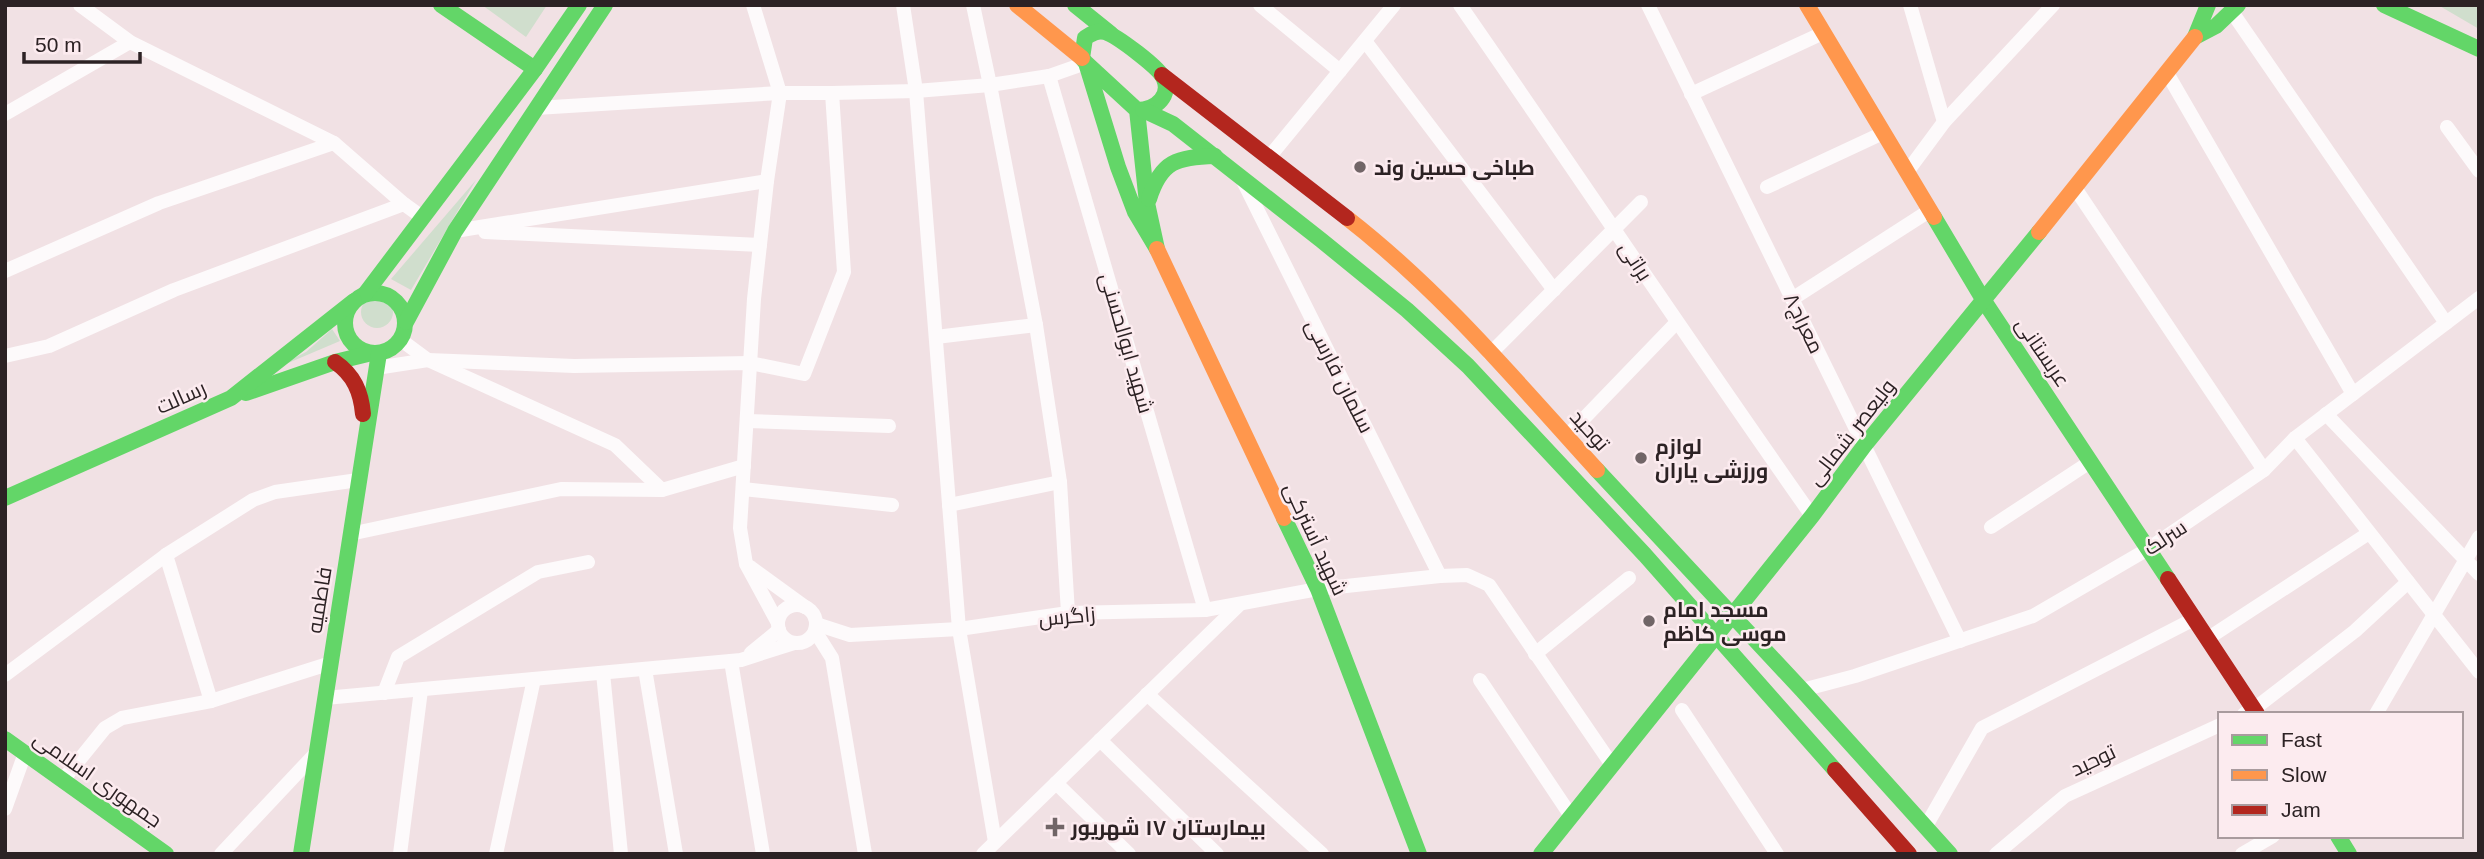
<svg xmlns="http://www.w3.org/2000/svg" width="2484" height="859" font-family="Arial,Cairo,sans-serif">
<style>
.green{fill:#d0decd}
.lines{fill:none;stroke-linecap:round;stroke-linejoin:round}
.street{stroke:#fdfafb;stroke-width:14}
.fast{stroke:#63d668;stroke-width:16}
.slow{stroke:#ff974d;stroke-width:16}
.jam{stroke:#b3261e;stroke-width:16}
.poi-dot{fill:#716567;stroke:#fcebef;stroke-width:2.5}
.labels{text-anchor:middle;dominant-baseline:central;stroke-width:5;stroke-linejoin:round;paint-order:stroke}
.poi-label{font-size:21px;font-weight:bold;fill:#2c2224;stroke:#fcebef;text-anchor:start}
.street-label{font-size:21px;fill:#2c2224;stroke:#fcebef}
</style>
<rect width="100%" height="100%" fill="#f1e1e4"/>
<g class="green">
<path d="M482,5H547L526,37Z"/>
<path d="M2438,5H2479V29Z"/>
<path d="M476,180L411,290L391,279Z"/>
<circle cx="377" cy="312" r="16"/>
<path d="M332,329L340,341L267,372L306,352Z"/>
</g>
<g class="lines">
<g class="street">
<path d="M80,5L130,42L334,143L404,204L422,217"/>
<path d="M753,5L780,93L767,181L754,299L740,528L746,564L778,623"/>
<path d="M903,5L916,91L959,629L995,842"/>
<path d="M973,5L990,85L1036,325L1060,482L1068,613"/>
<path d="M1260,5L1340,71"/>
<path d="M1460,5C1578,175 1693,347 1812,516"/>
<path d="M1648,5L1960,641"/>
<path d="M1910,5L1944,122"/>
<path d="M2232,12L2446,323"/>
<path d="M1365,41L1554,290"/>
<path d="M2167,73L2353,394"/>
<path d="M1049,76L1205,610"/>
<path d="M832,93L916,91L990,85L1049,76L1086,63"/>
<path d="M1691,94L1823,33"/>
<path d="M5,114L130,42"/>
<path d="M2447,127L2479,171"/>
<path d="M1270,156L1394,5"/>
<path d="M1907,172L1944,122L2053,5"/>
<path d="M1243,181L1440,576"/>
<path d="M1767,187L1883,133"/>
<path d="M2075,188L2264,470"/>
<path d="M455,231L767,181"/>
<path d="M485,232L760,245"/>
<path d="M5,271L159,203L334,143"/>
<path d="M1792,299L1929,211"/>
<path d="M936,337L1036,325"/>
<path d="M401,340L428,360L615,445L662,490"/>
<path d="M1490,354L1641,202"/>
<path d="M5,356L49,346L174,290L404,204"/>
<path d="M376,368L428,360L574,366L750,363L804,374L844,272L832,93H780L536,108"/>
<path d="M2326,414L2479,574"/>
<path d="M747,421L889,426"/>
<path d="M1567,436L1676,323"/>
<path d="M2295,438L2479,672"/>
<path d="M743,489L892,505"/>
<path d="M949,505L1060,482"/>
<path d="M1991,527L2090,462"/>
<path d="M350,534L561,489L662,490L744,466"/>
<path d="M166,555L211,701"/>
<path d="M750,567L805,607"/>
<circle cx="797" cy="624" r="19"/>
<path d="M816,624L850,635L959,629L1068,613L1205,610L1318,589L1440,576L1467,575L1489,585L1612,765"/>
<path d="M815,631L832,658L865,854"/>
<path d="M2207,639L2369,533"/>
<path d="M751,653L779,630"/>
<path d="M1535,654L1629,578"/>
<path d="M731,661L763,854"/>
<path d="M645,669L676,854"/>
<path d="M603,673L621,854"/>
<path d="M5,675L166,555L253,500L275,492L358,480"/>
<path d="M1480,680L1571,816"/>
<path d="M1802,690L1855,676L2033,616L2148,549L2264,470L2295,438L2479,298"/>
<path d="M384,693L398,657L538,572L588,562"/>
<path d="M1147,694L1322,854"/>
<path d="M325,698L741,660L794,643"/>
<path d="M1682,710L1777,854"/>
<path d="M2244,714L2254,709L2355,631L2408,582"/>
<path d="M2376,714L2479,537"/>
<path d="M1100,740L1217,854"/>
<path d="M63,780L105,728L122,718L211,701L331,663"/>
<path d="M1056,783L1129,854"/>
<path d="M5,809L25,753"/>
<path d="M1926,826L1982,728L2194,619"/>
<path d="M221,854L317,752"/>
<path d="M400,854L421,690"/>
<path d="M496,854L534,679"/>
<path d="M983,854L1240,604"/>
<path d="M1996,854L2065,796L2220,725"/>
<path d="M2242,854L2273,836"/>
</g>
<g class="fast">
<path d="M441,5L535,69"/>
<path d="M1075,5L1111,34"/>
<path d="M2208,5L2195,37L2216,26L2238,5"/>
<path d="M2384,5L2479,49"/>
<path d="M1086,63L1137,110C1146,110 1155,107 1161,100C1166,94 1167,86 1164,79C1160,68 1117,36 1105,32C1097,30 1091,34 1085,38L1082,58L1086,63L1118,167L1135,212L1157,249L1147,203L1137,110"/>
<path d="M1143,110L1173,124L1321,240L1407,310L1468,366L1645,555L1835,770"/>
<path d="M1149,199C1161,161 1177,157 1215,156"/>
<path d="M1934,217L1984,301L2168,579"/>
<circle cx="375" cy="323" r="30"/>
<path d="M365,294L535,69L579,5"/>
<path d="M406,322L455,231L605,5"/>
<path d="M246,393L335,362L372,353"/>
<path d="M1597,470L1802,690L1950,854"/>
<path d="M5,498L231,398L354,301"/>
<path d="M1284,518L1318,589L1419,854"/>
<path d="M5,739L166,854"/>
<path d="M2338,836L2349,854"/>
<path d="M301,854L379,353"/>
<path d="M1541,854L1812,516L1864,446L2039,232"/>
</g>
<g class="slow">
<path d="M1017,5L1082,58"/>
<path d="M1807,5L1934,217"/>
<path d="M1347,218C1441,291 1517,382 1597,470"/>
<path d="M2039,232L2195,37"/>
<path d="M1157,249L1284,518"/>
</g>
<g class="jam">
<path d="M1162,75L1347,218"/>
<path d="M335,362C354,375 361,392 363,414"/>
<path d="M2168,579L2257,714"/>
<path d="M1835,770L1909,854"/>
</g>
</g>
<g class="poi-dot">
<circle cx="1360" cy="167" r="7"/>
<circle cx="1641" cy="458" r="7"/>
<circle cx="1649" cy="621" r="7"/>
<path d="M1051.5 816.5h7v7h7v7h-7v7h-7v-7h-7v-7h7z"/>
</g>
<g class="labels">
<g class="poi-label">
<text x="1374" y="167">طباخی حسین وند</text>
<text x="1655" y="446">لوازم<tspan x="1655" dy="24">ورزشی یاران</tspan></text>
<text x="1663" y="609">مسجد امام<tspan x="1663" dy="24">موسی کاظم</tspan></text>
<text x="1071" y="827">بیمارستان ۱۷ شهریور</text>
</g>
<g class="street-label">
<text transform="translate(1636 261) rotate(57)">براتی</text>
<text transform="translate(1804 323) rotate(64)">معراج۸</text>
<text transform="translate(1127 343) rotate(74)">شهید ابوالحسنی</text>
<text transform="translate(2043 352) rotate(56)">عربستانی</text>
<text transform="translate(1340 376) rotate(63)">سلمان فارسی</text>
<text transform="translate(181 397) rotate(-24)">رسالت</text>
<text transform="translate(1590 430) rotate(48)">توحید</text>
<text transform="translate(1851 432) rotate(-52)">ولیعصر شمالی</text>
<text transform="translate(2165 537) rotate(-33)">سرلک</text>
<text transform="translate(1316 539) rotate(65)">شهید آسترکی</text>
<text transform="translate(319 600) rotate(-81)">فاطمیه</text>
<text transform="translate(1067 616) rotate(-5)">زاگرس</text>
<text transform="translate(2093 760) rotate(-25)">توحید</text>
<text transform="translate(98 779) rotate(35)">جمهوری اسلامی</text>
</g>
</g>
<rect width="2484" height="859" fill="none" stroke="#2c2224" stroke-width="14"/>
<rect x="2218" y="712" width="245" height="126" fill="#fcebef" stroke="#a99b9e" stroke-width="2"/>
<rect x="2232" y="735" width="35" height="10" fill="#63d668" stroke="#a99b9e" stroke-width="2"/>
<text x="2281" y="747" font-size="21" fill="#2c2224">Fast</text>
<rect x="2232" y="770" width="35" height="10" fill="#ff974d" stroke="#a99b9e" stroke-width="2"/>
<text x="2281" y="782" font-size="21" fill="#2c2224">Slow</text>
<rect x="2232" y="805" width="35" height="10" fill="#b3261e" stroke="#a99b9e" stroke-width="2"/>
<text x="2281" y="817" font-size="21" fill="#2c2224">Jam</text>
<path d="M24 52v10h116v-10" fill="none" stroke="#2c2224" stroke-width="3.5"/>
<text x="35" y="52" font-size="21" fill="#2c2224" stroke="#fcebef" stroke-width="5" paint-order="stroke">50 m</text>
</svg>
